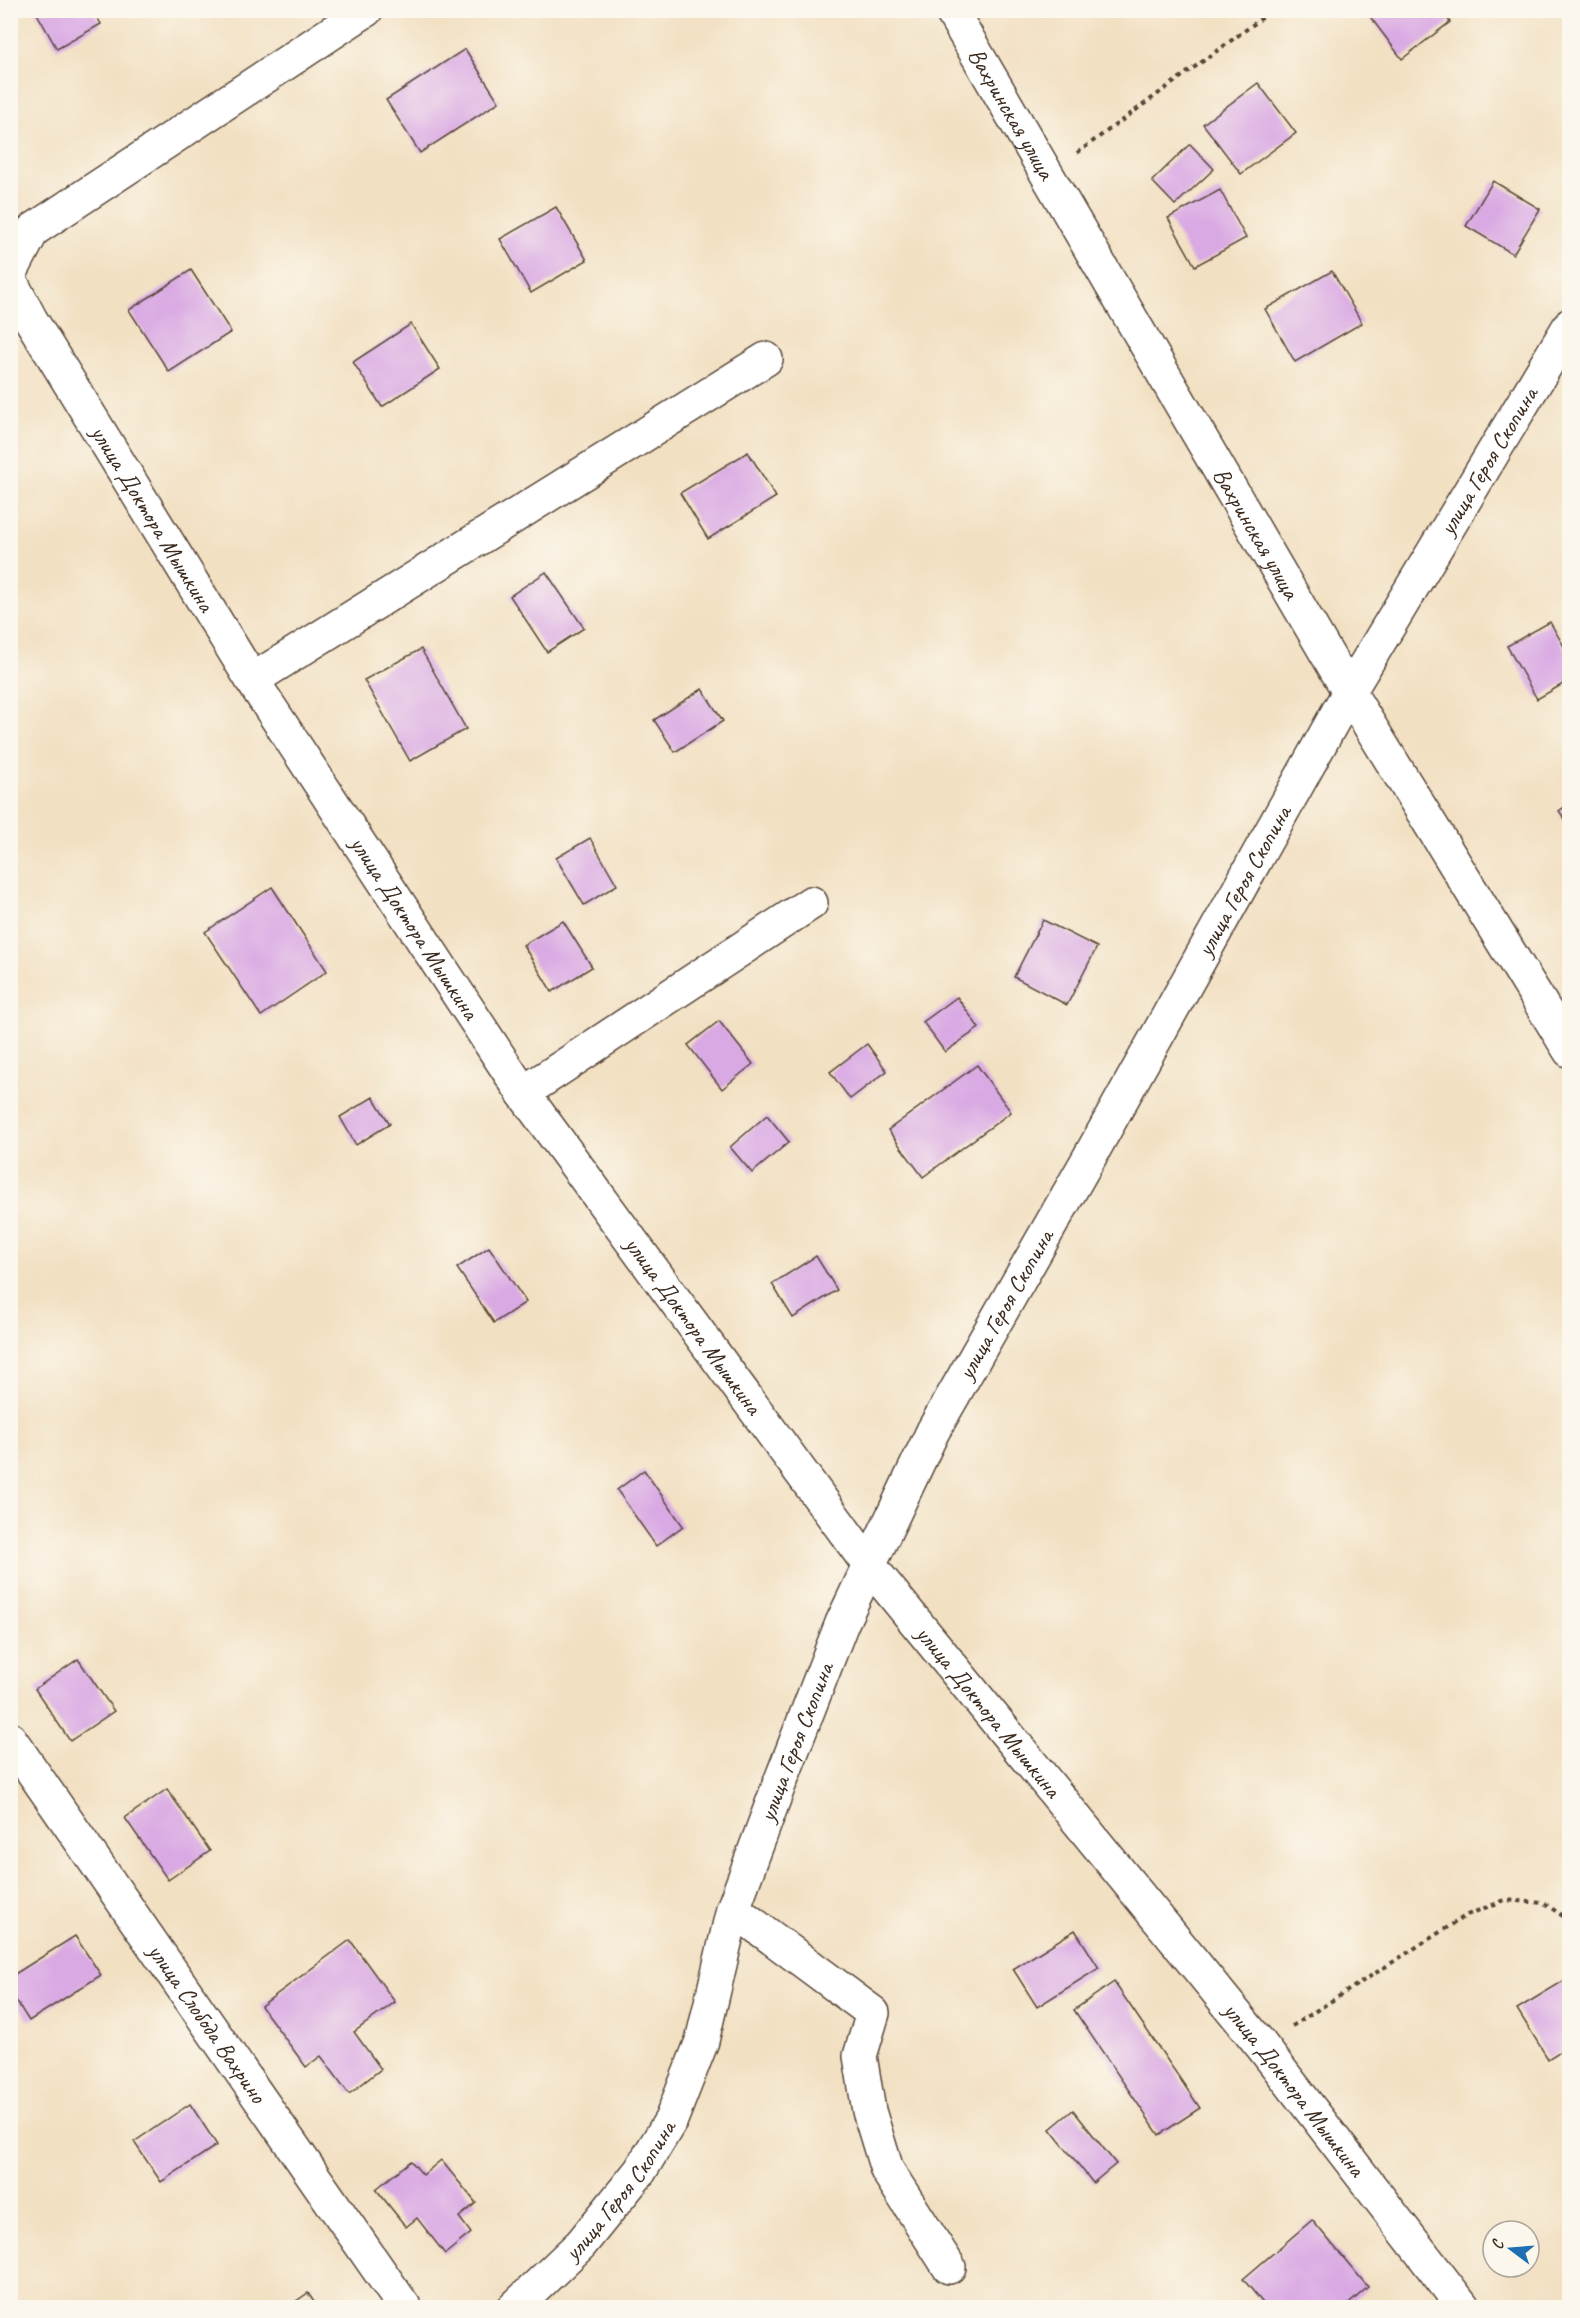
<svg xmlns="http://www.w3.org/2000/svg" width="1580" height="2318" font-family="Caveat,sans-serif">
<style>
.building{fill:#d9a9e3}
.lines{fill:none;stroke-linecap:round;stroke-linejoin:round}
.minor-casing{stroke:#564537;stroke-width:36}
.path{stroke:#564537;stroke-width:4;stroke-dasharray:4.5 4.5;stroke-linecap:butt}
.minor{stroke:#fff;stroke-width:33}
.labels{text-anchor:middle;dominant-baseline:central;stroke-width:4.5;stroke-linejoin:round;paint-order:stroke}
.street-label{font-size:24px;fill:#3b2a1e;stroke:#fbf7ec}
</style>
<rect width="100%" height="100%" fill="#fbf7ec"/>
<filter id="ink" filterUnits="userSpaceOnUse"><feTurbulence type="fractalNoise" baseFrequency=".0167" numOctaves="2"/><feDisplacementMap in="SourceGraphic" scale="12" xChannelSelector="R" yChannelSelector="G"/><feConvolveMatrix kernelMatrix="1 2 1 2 8 2 1 2 1" color-interpolation-filters="sRGB"/></filter>
<filter id="wash" filterUnits="userSpaceOnUse"><feTurbulence type="fractalNoise" baseFrequency=".008" numOctaves="4" result="noise"/><feDisplacementMap in="SourceGraphic" scale="24" xChannelSelector="R" yChannelSelector="G"/><feGaussianBlur stdDeviation="1.35" result="paint"/><feColorMatrix in="noise" values="0 0 0 0 0 0 0 0 0 0 0 0 0 0 0 0 0 1.4 0 .05"/><feComposite in="paint" operator="in"/></filter>
<g filter="url(#wash)">
<rect width="100%" height="100%" fill="#f2e0c2"/>
<g id="blocks">
<g class="building">
<path d="M35,10H93L101,24L57,49Z"/>
<path d="M1365,10H1441L1450,22L1402,59Z"/>
<path d="M465,49L499,102L420,153L386,100Z"/>
<path d="M1258,83L1296,133L1241,174L1203,124Z"/>
<path d="M1190,144L1214,169L1175,205L1152,181Z"/>
<path d="M1493,181L1540,209L1513,254L1466,226Z"/>
<path d="M1220,190L1246,238L1195,266L1168,218Z"/>
<path d="M556,207L587,260L531,293L500,239Z"/>
<path d="M191,270L231,332L169,372L129,310Z"/>
<path d="M1332,271L1362,323L1295,362L1265,309Z"/>
<path d="M411,324L440,369L382,407L353,362Z"/>
<path d="M748,452L776,497L708,539L680,493Z"/>
<path d="M546,572L584,628L547,652L510,596Z"/>
<path d="M1550,622L1570,657V680L1537,699L1507,646Z"/>
<path d="M421,649L466,729L410,761L364,680Z"/>
<path d="M702,689L723,721L675,752L654,720Z"/>
<path d="M1570,803V826L1559,811Z"/>
<path d="M590,838L617,885L584,905L556,858Z"/>
<path d="M272,887L327,971L261,1016L205,932Z"/>
<path d="M1043,920L1097,947L1067,1005L1014,977Z"/>
<path d="M563,921L592,967L552,992L523,945Z"/>
<path d="M957,997L979,1028L945,1052L923,1022Z"/>
<path d="M719,1021L753,1064L722,1089L688,1045Z"/>
<path d="M867,1044L887,1071L850,1099L830,1072Z"/>
<path d="M977,1065L1011,1112L923,1177L888,1130Z"/>
<path d="M373,1097L390,1124L356,1145L340,1117Z"/>
<path d="M767,1115L789,1142L752,1173L730,1147Z"/>
<path d="M489,1247L526,1302L494,1323L457,1268Z"/>
<path d="M816,1256L837,1290L793,1318L772,1284Z"/>
<path d="M644,1470L683,1526L656,1546L617,1490Z"/>
<path d="M78,1659L114,1711L70,1741L35,1689Z"/>
<path d="M167,1789L210,1851L168,1880L125,1818Z"/>
<path d="M1075,1930L1099,1968L1037,2007L1013,1969Z"/>
<path d="M75,1936L101,1975L29,2021L10,1991V1977Z"/>
<path d="M350,1940L395,2002L354,2032L381,2069L349,2094L321,2056L306,2067L261,2006Z"/>
<path d="M1570,1977V2045L1548,2059L1517,2009Z"/>
<path d="M1114,1982L1200,2108L1159,2135L1074,2010Z"/>
<path d="M190,2104L217,2145L161,2182L134,2142Z"/>
<path d="M1073,2110L1116,2164L1093,2183L1050,2129Z"/>
<path d="M441,2160L476,2203L459,2217L471,2233L445,2254L417,2218L406,2227L376,2189L411,2161L423,2175Z"/>
<path d="M1312,2220L1368,2287L1344,2308H1267L1243,2279Z"/>
<path d="M308,2293L318,2308H286Z"/>
</g>
</g>
</g>
<g filter="url(#ink)">
<use href="#blocks" fill-opacity="0" stroke="#564537" stroke-width="1.5"/>
<g class="lines">
<g class="minor-casing">
<g id="minor">
<path id="s1" d="M951,10L1349,692L1570,1051"/>
<path d="M10,274L33,230L366,10"/>
<path id="s2" d="M10,280L31,320L252,680L523,1093L869,1565L1261,2045L1464,2308"/>
<path d="M252,680L766,359"/>
<path d="M523,1093L811,903"/>
<path id="s3" d="M10,1739L405,2308"/>
<path d="M733,1909L873,2013L860,2056L869,2111L887,2170L949,2267"/>
<path id="s4" d="M514,2308L581,2244L640,2171L671,2120L702,2041L733,1909L779,1785L842,1623L933,1431L1089,1158L1349,692L1570,325"/>
</g>
</g>
<g class="path">
<path d="M1077,153L1273,10"/>
<path d="M1292,2026L1467,1915L1505,1900L1544,1903L1570,1921"/>
</g>
<use href="#minor" class="minor"/>
</g>
</g>
<g class="labels">
<g class="street-label">
<text stroke="none"><textPath href="#s1" startOffset="120">Вахринская улица</textPath></text>
<text stroke="none"><textPath href="#s4" startOffset="2103">улица Героя Скопина</textPath></text>
<text stroke="none"><textPath href="#s2" startOffset="278">улица Доктора Мышкина</textPath></text>
<text stroke="none"><textPath href="#s1" startOffset="606">Вахринская улица</textPath></text>
<text stroke="none"><textPath href="#s4" startOffset="1617">улица Героя Скопина</textPath></text>
<text stroke="none"><textPath href="#s2" startOffset="764">улица Доктора Мышкина</textPath></text>
<text stroke="none"><textPath href="#s4" startOffset="1131">улица Героя Скопина</textPath></text>
<text stroke="none"><textPath href="#s2" startOffset="1250">улица Доктора Мышкина</textPath></text>
<text stroke="none"><textPath href="#s2" startOffset="1736">улица Доктора Мышкина</textPath></text>
<text stroke="none"><textPath href="#s4" startOffset="645">улица Героя Скопина</textPath></text>
<text stroke="none"><textPath href="#s3" startOffset="346">улица Слобода Вахрино</textPath></text>
<text stroke="none"><textPath href="#s2" startOffset="2222">улица Доктора Мышкина</textPath></text>
<text stroke="none"><textPath href="#s4" startOffset="159">улица Героя Скопина</textPath></text>
</g>
</g>
<rect width="1580" height="2318" fill="none" stroke="#fbf7ec" stroke-width="36"/>
<g transform="translate(1511 2249) rotate(286)"><circle r="28" fill="#fbf7ec" stroke="#aea59a" stroke-width="1.5"/>
<path d="M0-4.5L10 22L0 15L-10 22Z" fill="#1f6fb2"/>
<text y="-9" font-size="16" font-weight="bold" text-anchor="middle" fill="#3b2a1e">С</text>
</g>
</svg>
